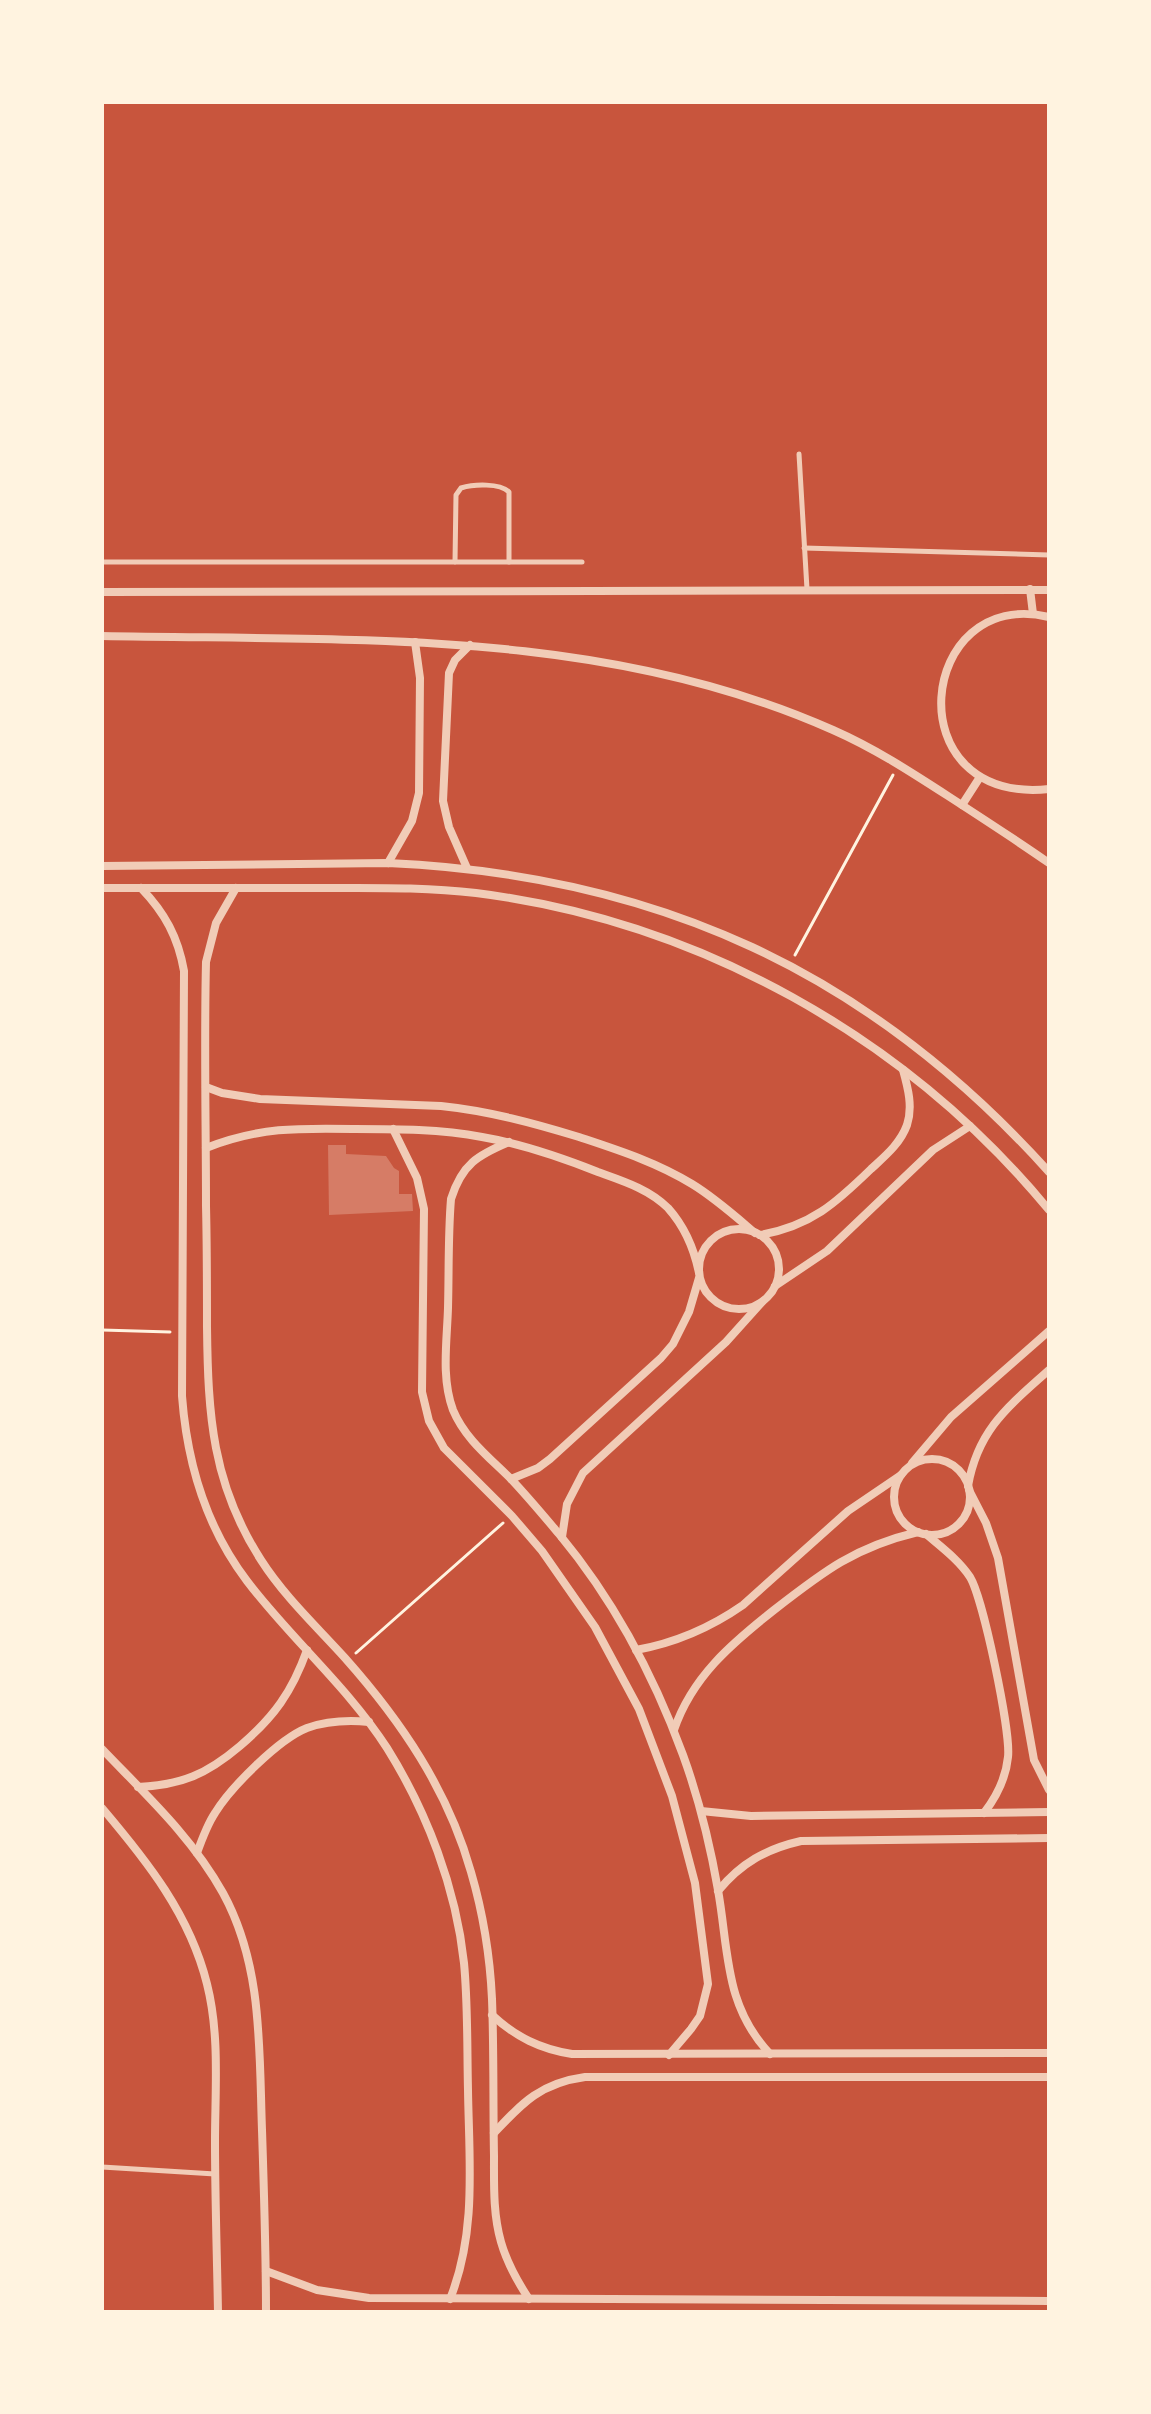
<svg xmlns="http://www.w3.org/2000/svg" width="1151" height="2414" font-family="'Archivo Narrow',sans-serif">
<style>
.building{fill:#d67c66}
.lines{fill:none;stroke-linecap:round;stroke-linejoin:round}
.path{stroke:#fff3e0;stroke-width:3}
.service{stroke:#f1ccb7;stroke-width:5}
.minor{stroke:#f1ccb7;stroke-width:8}
</style>
<rect width="100%" height="100%" fill="#c8553d"/>
<path class="building" d="M328,1145H346V1154L386,1156L394,1168L399,1171V1194H412L413,1211L329,1215Z"/>
<g class="lines">
<g class="path">
<path d="M795,955L893,775"/>
<path d="M102,1330L170,1332"/>
<path d="M356,1653L503,1523"/>
</g>
<g class="service">
<path d="M799,454L807,589"/>
<path d="M804,548L1049,555"/>
<path d="M102,562H582"/>
<path d="M455,562L456,495L461,488C474,484 500,483 509,492V562"/>
<path d="M102,2167L215,2174"/>
</g>
<g class="minor">
<path d="M1030,589L1033,614"/>
<path d="M102,592L1049,590"/>
<path d="M1049,617C917,586 894,805 1049,789"/>
<path d="M102,636C349,641 602,627 833,730C874,748 911,772 948,796C982,818 1016,840 1049,863"/>
<path d="M962,805L980,777"/>
<path d="M388,863L412,821L419,793L420,678L415,642"/>
<path d="M102,866L388,863C657,875 869,972 1049,1172"/>
<path d="M467,868L449,827L443,801L449,673L455,660L470,645"/>
<path d="M102,888C176,888 251,888 325,888C376,888 426,887 476,893C699,921 906,1037 1049,1210"/>
<path d="M141,888C165,913 178,937 184,971L182,1396C187,1462 206,1527 247,1581C291,1639 347,1686 387,1748C427,1812 456,1888 464,1963C468,2005 467,2048 468,2090C469,2161 477,2232 450,2299"/>
<path d="M236,888L216,923L206,962C204,1043 206,1125 206,1206C207,1246 207,1287 207,1327C208,1415 212,1484 261,1560C284,1596 316,1626 345,1658C401,1721 448,1790 471,1872C483,1913 490,1956 492,1999C494,2051 493,2104 494,2156C494,2185 493,2214 501,2242C507,2263 517,2281 529,2299"/>
<path d="M206,1087L222,1093L260,1099L441,1106C489,1111 533,1123 579,1137C618,1150 656,1162 692,1184C715,1198 735,1216 755,1233"/>
<path d="M393,1129L417,1178L424,1209L422,1392L429,1421L444,1448L512,1516L542,1551L595,1627L639,1709L672,1796L695,1883L708,1984L700,2016L691,2029L669,2055"/>
<path d="M509,1142C478,1155 462,1164 451,1199C448,1235 449,1271 448,1308C447,1341 441,1378 453,1410C465,1439 490,1458 511,1479C528,1497 543,1515 559,1534C613,1599 654,1676 683,1755C699,1799 710,1844 718,1890C729,1952 724,2005 770,2054"/>
<path d="M206,1148C259,1127 299,1128 355,1129C398,1129 440,1129 482,1137C523,1144 560,1157 598,1172C623,1181 649,1189 668,1208C685,1227 694,1248 699,1273"/>
<circle cx="739" cy="1269" r="40"/>
<path d="M760,1235C811,1226 836,1203 871,1169C885,1156 900,1144 907,1125C913,1107 908,1088 903,1070"/>
<path d="M775,1286L827,1251L933,1150L970,1126"/>
<circle cx="932" cy="1497" r="38"/>
<path d="M912,1463L951,1417L1049,1331"/>
<path d="M511,1479L538,1468L550,1459L661,1358L673,1344L689,1312L699,1278"/>
<path d="M968,1486C978,1429 1009,1406 1049,1370"/>
<path d="M969,1490L986,1523L998,1558L1034,1760L1049,1790"/>
<path d="M926,1534C941,1547 959,1560 970,1577C983,1598 1011,1732 1008,1757C1006,1778 997,1796 984,1813"/>
<path d="M562,1537L567,1504L583,1473L726,1342L762,1302"/>
<path d="M636,1650C675,1643 710,1628 743,1605L848,1511L901,1475"/>
<path d="M674,1730C692,1677 731,1644 774,1610C824,1571 855,1547 918,1532"/>
<path d="M102,1749C145,1794 192,1837 223,1893C263,1966 259,2049 262,2130C264,2191 266,2251 266,2312"/>
<path d="M138,1787C182,1785 207,1774 240,1746C274,1717 292,1692 307,1650"/>
<path d="M102,1808C147,1861 190,1915 207,1984C220,2035 215,2090 215,2142C215,2198 217,2255 218,2312"/>
<path d="M701,1811L751,1816L1049,1812"/>
<path d="M197,1853C202,1839 207,1825 215,1813C231,1787 279,1739 307,1728C327,1721 348,1720 369,1722"/>
<path d="M718,1891C741,1863 766,1849 801,1841L1049,1838"/>
<path d="M492,2015C516,2037 540,2049 572,2054L1049,2053"/>
<path d="M494,2133C523,2102 541,2083 585,2077H1049"/>
<path d="M266,2271L317,2290L369,2298L1049,2301"/>
</g>
</g>
<rect width="1151" height="2414" fill="none" stroke="#fff3e0" stroke-width="208"/>
</svg>
